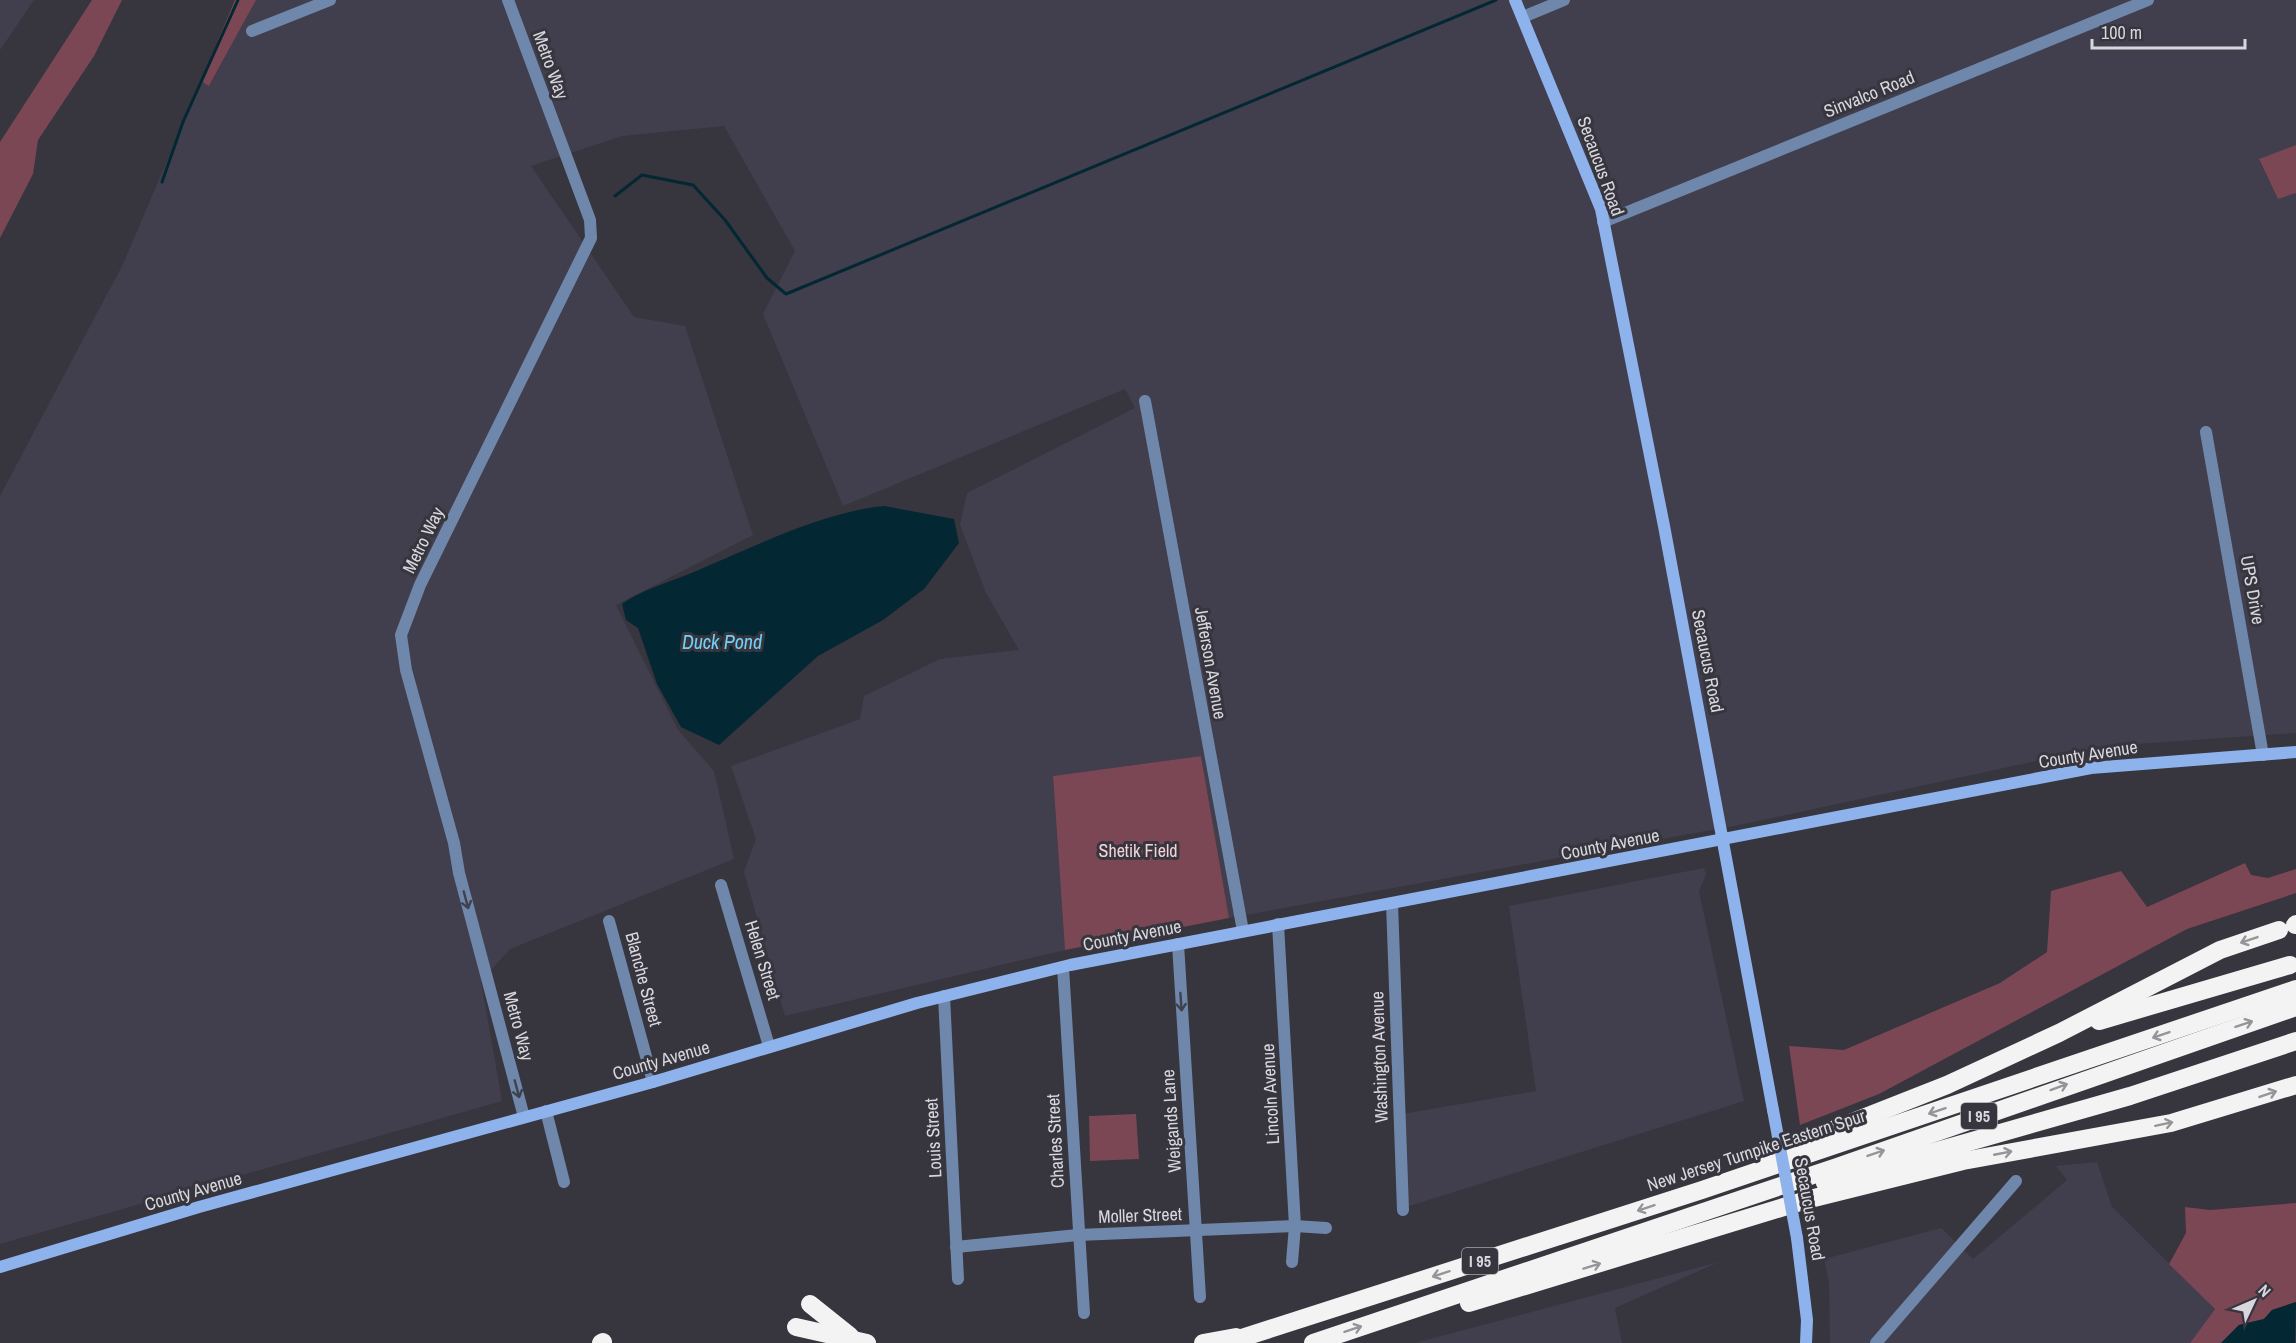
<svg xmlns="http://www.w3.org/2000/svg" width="2296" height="1343" font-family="'Archivo Narrow',sans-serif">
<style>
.built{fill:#413f4e}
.green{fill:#7b4755}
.water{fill:#032733}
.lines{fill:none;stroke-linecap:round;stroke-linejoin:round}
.stream{stroke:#032733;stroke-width:3}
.minor{stroke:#6f87aa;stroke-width:12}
.secondary{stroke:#8eb3ec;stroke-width:12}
.motorway{stroke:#f3f3f3;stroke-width:18}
.secondary-bridge{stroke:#8eb3ec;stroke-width:12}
.oneway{stroke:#3f414e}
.oneway2{stroke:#959498}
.labels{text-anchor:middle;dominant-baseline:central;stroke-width:6;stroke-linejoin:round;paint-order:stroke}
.shield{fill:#37353e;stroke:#a8a6ad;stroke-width:1.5}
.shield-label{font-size:16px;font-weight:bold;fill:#d8d7dd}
.street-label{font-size:18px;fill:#d8d7dd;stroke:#37353e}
.park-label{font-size:18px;fill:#f5d1d9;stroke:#37353e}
.water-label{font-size:20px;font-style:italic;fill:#70d2f6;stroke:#37353e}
</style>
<rect width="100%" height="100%" fill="#37353e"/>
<g class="built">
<path d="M0,0H34L0,50Z"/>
<path d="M256,0H2296V145L2259,160L2278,199L2296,193V733L2106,746L1744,824L1229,918L1201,756L1053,776L1065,950L785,1016L744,872L756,839L731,766L860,719L864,696L940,659L1019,650L986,593L960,525L967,493L1135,408L1125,389L843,506L763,314L795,251L724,126L622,136L531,166L634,317L685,326L753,535L616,605L678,730L714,771L734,859L510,949L481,981L502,1101L0,1244V496L123,264L201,81L210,85Z"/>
<path d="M1704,868L1706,874L1699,891L1744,1101L1403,1208L1402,1114L1536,1091L1509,906Z"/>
<path d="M2097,1162L2112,1207L2215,1309L2190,1343H1830L1829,1282L1824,1259L1941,1228L1973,1259L2067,1180L2056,1166Z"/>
<path d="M1719,1262L1615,1308L1622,1343H1415Z"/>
</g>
<g class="green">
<path d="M92,0H122L94,56L38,140L33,174L0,238V142Z"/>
<path d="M235,0H256L209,86L201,81Z"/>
<path d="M2296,145V193L2278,199L2259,159Z"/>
<path d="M1201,756L1229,918L1065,950L1053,776Z"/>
<path d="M2245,863L2251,875L2268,878L2296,869V893L2187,929L1879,1094L1800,1125L1789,1046L1844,1050L2000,983L2047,952L2051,891L2121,871L2147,907Z"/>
<path d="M1136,1114L1139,1159L1090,1161L1089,1116Z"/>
<path d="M2296,1203V1302L2272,1310L2264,1319L2239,1325L2221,1343H2190L2215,1309L2169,1264L2186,1233L2185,1207L2210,1210Z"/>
</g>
<g class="water">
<path d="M884,506L954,519L959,543L924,589L883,620L818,656L719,745L681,727L657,684L638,628L626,620L622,604C641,590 667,583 689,574C747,550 821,512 884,506Z"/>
<path d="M2296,1302L2295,1343H2221L2239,1325L2264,1319L2272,1310Z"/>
</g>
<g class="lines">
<g class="stream">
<path d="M162,182L183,122L238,0"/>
<path d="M615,196L642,175L693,185L725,220L767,278L786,294L1496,0"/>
</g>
<g class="minor">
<path d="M508,0L590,220L591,238L420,585L401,635L406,670L454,843L459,873L524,1117"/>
<path d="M1523,17L1564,0"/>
<path d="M252,31L330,0"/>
<path d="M1603,222L2148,0"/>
<path d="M1145,401L1243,931"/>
<path d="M2206,432L2263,755"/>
<path d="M721,885L769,1046"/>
<path d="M1392,903L1403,1210"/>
<path d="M609,921L653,1082"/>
<path d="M1278,924L1295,1226L1292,1262"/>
<path d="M1178,944L1200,1297"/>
<path d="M1063,967L1084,1313"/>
<path d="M944,996L958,1279"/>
<path d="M546,1111L564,1182"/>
<path d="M956,1247L1078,1235L1295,1226L1326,1228"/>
<path d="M1876,1343L2016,1181"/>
</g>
<g class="secondary">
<path d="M1515,0L1601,209L1664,526L1773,1110"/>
<path d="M1797,1238L1807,1320L1806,1343"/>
<path d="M0,1267L199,1207L653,1082L917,1003L1070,965L2091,768L2296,752"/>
</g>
<g class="motorway">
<path d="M2295,925L2296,924"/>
<path d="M2099,1021L2290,965"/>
<path d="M1764,1157L1947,1085L2059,1033L2220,950L2279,930"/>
<path d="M1825,1183L2130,1096L2296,1041"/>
<path d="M1469,1303L1810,1199L1963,1161L2171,1123L2296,1085"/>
<path d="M810,1304L850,1336"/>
<path d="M796,1327L867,1343"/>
<path d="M601,1343L603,1342"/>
<path d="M1203,1343L1236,1337"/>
<path d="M1226,1343L1702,1190L2296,989"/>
<path d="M1313,1343L1837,1167L2296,1007"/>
</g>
<path class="secondary-bridge" d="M1773,1110L1797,1238"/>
</g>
<defs><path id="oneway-shaft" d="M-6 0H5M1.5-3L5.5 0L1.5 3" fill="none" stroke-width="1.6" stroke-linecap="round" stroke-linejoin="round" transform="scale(1.5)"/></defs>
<g class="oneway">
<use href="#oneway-shaft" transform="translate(466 900) rotate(75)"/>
<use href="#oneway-shaft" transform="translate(1181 1002) rotate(86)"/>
<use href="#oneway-shaft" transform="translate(517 1089) rotate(75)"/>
</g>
<g class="oneway2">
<use href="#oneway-shaft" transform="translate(2249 940) rotate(161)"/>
<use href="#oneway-shaft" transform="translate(2244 1024) rotate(-18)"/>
<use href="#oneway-shaft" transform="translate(2161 1035) rotate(161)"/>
<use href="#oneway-shaft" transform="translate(2059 1087) rotate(-20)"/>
<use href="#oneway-shaft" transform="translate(2268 1094) rotate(-19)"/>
<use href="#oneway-shaft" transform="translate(1937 1111) rotate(161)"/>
<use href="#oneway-shaft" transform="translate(2164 1124) rotate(-12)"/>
<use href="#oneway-shaft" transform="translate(1876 1153) rotate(-19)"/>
<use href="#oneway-shaft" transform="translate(2003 1153) rotate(-11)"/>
<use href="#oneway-shaft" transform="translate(1646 1208) rotate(162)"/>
<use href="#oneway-shaft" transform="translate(1592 1266) rotate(-17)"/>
<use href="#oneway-shaft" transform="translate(1441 1274) rotate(162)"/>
<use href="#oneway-shaft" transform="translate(1353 1329) rotate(-18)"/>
</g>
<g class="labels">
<g class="shield">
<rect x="1961" y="1103" width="36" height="26" rx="4.5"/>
<rect x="1462" y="1248" width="36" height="26" rx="4.5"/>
</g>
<g class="shield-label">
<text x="1979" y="1116">I 95</text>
<text x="1480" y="1261">I 95</text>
</g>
<g class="street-label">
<text transform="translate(551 65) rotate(70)">Metro Way</text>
<text transform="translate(1869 94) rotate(-22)">Sinvalco Road</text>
<text transform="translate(1601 166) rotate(70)">Secaucus Road</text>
<text transform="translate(423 540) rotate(-64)">Metro Way</text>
<text transform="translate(2253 590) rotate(80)">UPS Drive</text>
<text transform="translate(1708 661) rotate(79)">Secaucus Road</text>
<text transform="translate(1211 663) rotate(80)">Jefferson Avenue</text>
<text transform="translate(2088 754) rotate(-9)">County Avenue</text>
<text transform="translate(1610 844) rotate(-11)">County Avenue</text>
<text transform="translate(1132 935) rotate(-11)">County Avenue</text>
<text transform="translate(763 960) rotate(73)">Helen Street</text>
<text transform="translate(644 979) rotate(75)">Blanche Street</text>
<text transform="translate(519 1026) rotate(75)">Metro Way</text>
<text transform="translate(1379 1057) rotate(-92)">Washington Avenue</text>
<text transform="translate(661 1060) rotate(-16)">County Avenue</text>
<text transform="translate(1270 1094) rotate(-93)">Lincoln Avenue</text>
<text transform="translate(1171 1121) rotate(-94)">Weigands Lane</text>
<text transform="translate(933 1138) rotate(-93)">Louis Street</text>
<text transform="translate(1055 1141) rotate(-93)">Charles Street</text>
<text transform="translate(1756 1150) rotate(-18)">New Jersey Turnpike Eastern Spur</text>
<text transform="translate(193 1191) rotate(-16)">County Avenue</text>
<text transform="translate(1810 1209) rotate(80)">Secaucus Road</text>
<text transform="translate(1140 1215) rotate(-2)">Moller Street</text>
</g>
<g class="park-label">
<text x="1138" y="850">Shetik Field</text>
</g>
<g class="water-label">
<text x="722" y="641">Duck Pond</text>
</g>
</g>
<g transform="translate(2254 1301) rotate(46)" stroke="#37353e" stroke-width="4.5" paint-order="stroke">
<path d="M0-4.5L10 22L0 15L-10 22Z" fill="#d8d7dd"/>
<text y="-9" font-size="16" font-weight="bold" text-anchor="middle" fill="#d8d7dd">N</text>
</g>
<path d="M2092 39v9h153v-9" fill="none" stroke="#d8d7dd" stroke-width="3"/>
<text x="2101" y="39" font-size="18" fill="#d8d7dd" stroke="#37353e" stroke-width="4.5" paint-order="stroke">100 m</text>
</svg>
